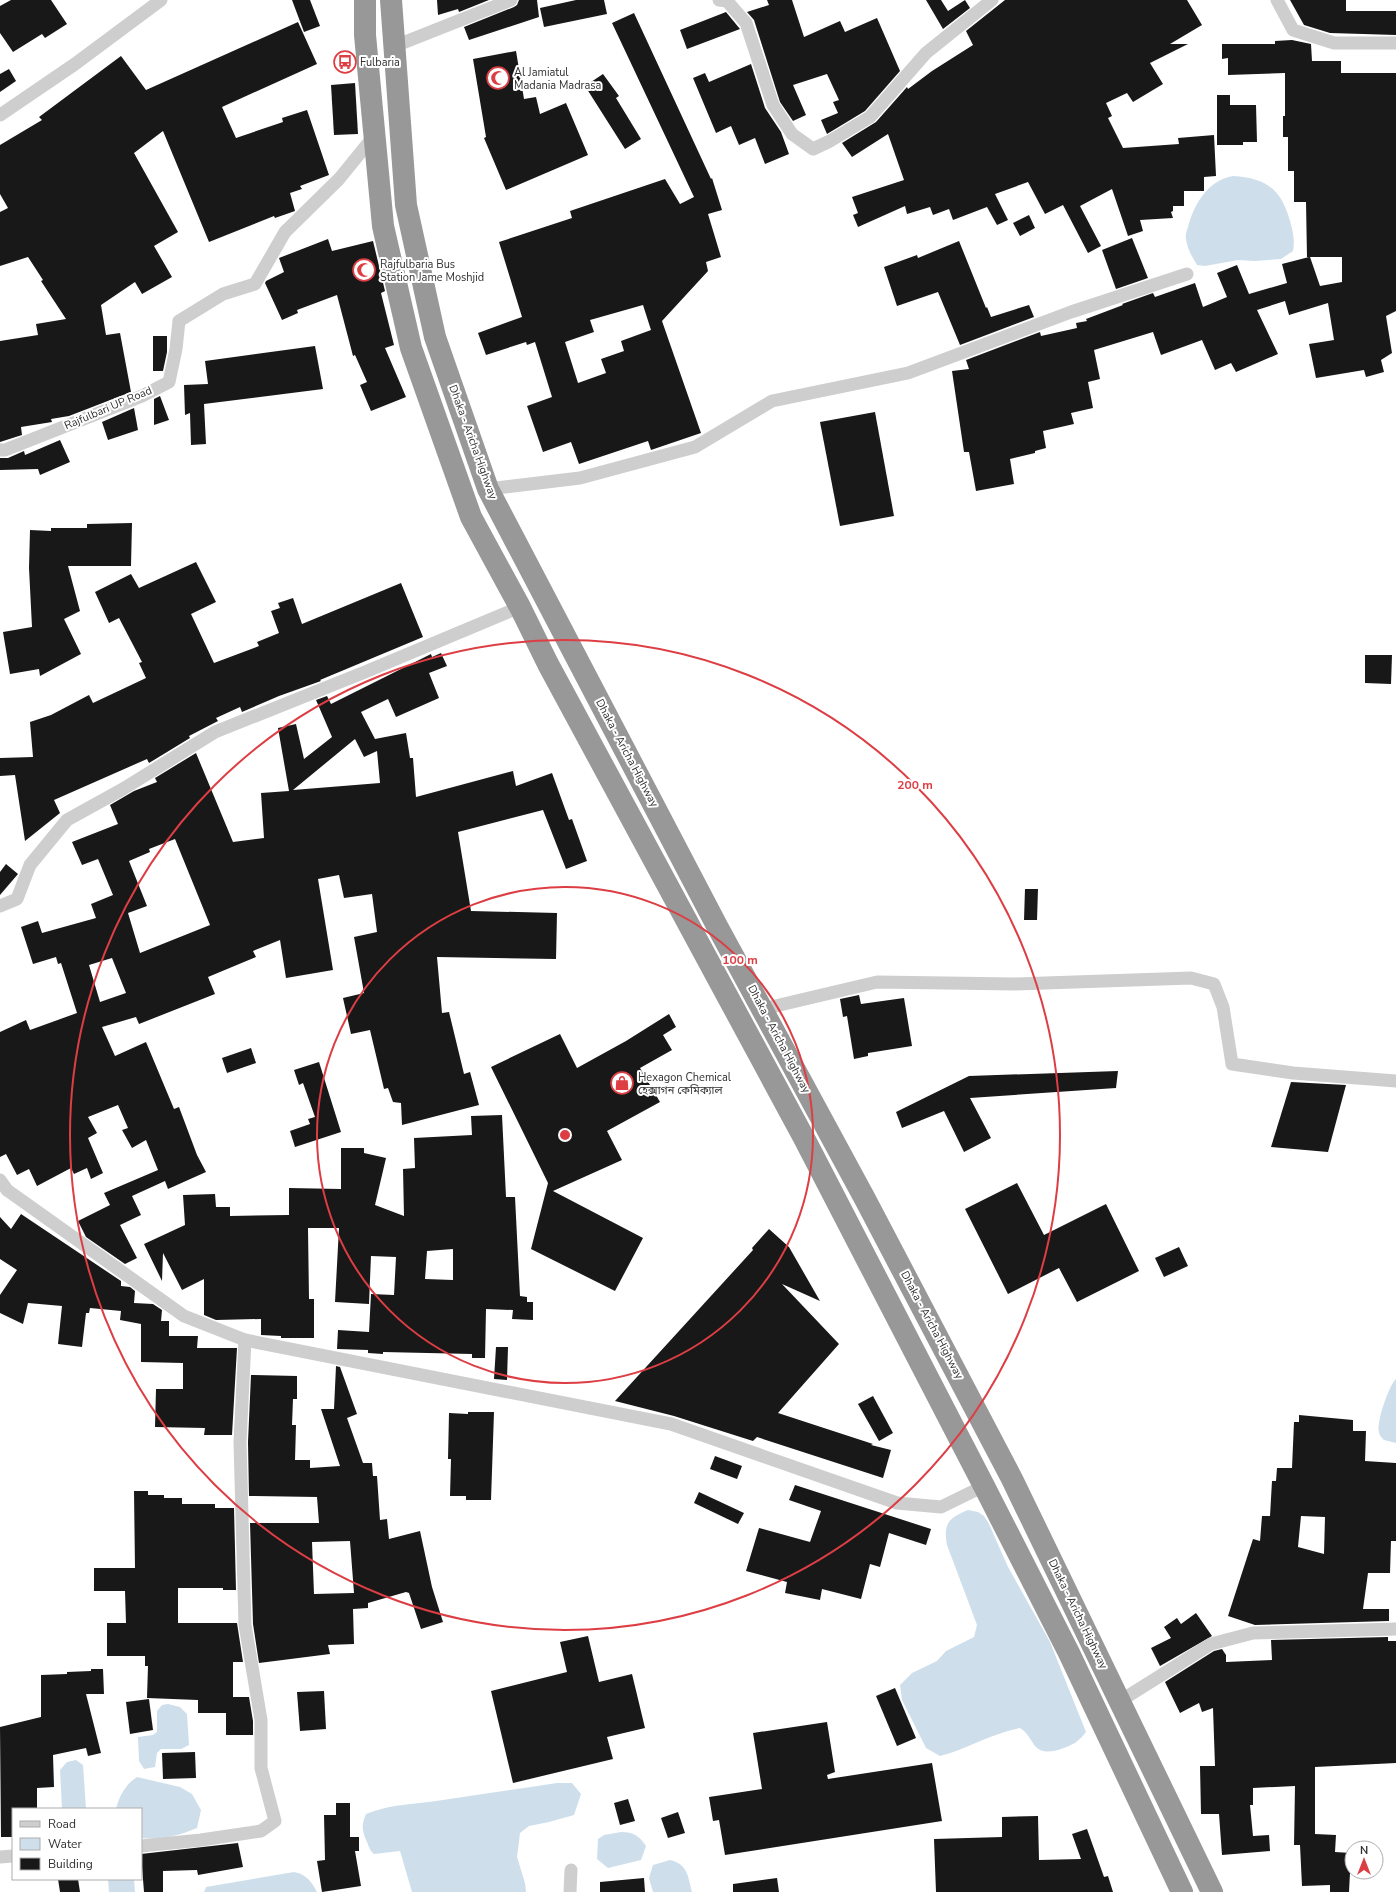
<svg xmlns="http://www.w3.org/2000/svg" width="1396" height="1892" font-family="'Nunito Sans','Noto Sans Bengali',sans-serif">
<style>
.water{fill:#cedfeb}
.building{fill:#181818;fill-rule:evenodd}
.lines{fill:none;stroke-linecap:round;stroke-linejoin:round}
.street{stroke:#cecece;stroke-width:13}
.highway{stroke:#989898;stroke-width:22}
.ring{fill:none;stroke:#dd3e44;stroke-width:2}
.labels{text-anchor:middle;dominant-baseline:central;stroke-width:4;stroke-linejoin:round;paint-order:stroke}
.poi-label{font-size:11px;fill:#313131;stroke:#fff;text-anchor:start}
.street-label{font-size:11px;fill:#313131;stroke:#fff}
.centre{fill:#dd3e44;stroke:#fff;stroke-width:2}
.ring-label{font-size:12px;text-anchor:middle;font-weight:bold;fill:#dd3e44;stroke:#fff;stroke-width:4;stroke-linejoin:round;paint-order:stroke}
</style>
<rect width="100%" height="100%" fill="#fff"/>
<g class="water">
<path d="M1233,176C1266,178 1281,189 1290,221C1293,232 1295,240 1293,251L1281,259L1255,261L1238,260L1205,266L1197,265C1192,257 1187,248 1186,239C1185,235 1187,230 1188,227C1194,204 1208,180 1233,176Z"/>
<path d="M1396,1379V1443L1384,1440C1382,1438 1379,1435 1379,1432C1376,1423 1389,1385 1396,1379Z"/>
<path d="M968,1510L978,1512L984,1516L989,1524L1008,1567L1050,1642L1086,1732C1083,1736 1079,1740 1075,1743C1065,1748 1045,1757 1036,1747C1030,1740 1028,1733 1020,1728C992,1733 967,1749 940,1756L926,1748L902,1700L900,1685L912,1673L937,1661L946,1651L974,1637L977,1625L947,1545C943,1523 949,1518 968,1510Z"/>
<path d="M168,1704L180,1707L187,1714L189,1745L181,1749H161L157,1753L155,1767L144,1769L139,1761L138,1737L153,1735L157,1732V1711L162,1705Z"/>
<path d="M76,1760L83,1765L86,1809H62L60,1770L67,1762Z"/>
<path d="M137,1777L180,1787L192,1794L201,1810L197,1828C178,1836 161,1840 141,1838V1809H116C119,1796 126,1784 137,1777Z"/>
<path d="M557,1783H572L581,1794L574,1815L549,1822L529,1826L520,1833L517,1857L525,1883L526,1892H412L400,1851L374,1854C370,1851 369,1847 367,1842C362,1832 361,1825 366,1814C392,1804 409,1805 436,1801C476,1795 517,1789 557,1783Z"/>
<path d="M621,1832C634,1832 639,1836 646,1846L641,1860L608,1868L597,1859L598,1839L604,1835Z"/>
<path d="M670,1860C688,1864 688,1877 692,1892H653L649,1878L653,1865Z"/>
<path d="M294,1872C307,1875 311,1881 317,1892H204L206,1887Z"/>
<path d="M108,1879H134L135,1892H109Z"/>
</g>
<g class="building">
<path d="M11,0H51L67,24L45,38L42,34L13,52L0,33V6Z"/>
<path d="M292,0H310L320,26L304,32Z"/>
<path d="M437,0H489L459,12L458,9L438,15Z"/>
<path d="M519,0H537L539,17L469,40L464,27L514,7L517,5Z"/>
<path d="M576,0H604L607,14L544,27L540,8Z"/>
<path d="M767,0H792L804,37L840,21L845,32L877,18L900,71L865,111L827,134L821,120L838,113L833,102L839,100L827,74L793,85L806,115L793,121L780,102L754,20L747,12L769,5Z"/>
<path d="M926,0H941L948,11L965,0L970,8L943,29Z"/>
<path d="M1005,0H1187L1202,25L1170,44H1188L1150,63L1163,84L1133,102L1127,93L1106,103L1112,116L1108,118L1123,148L1179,144L1178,138L1214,135L1216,176L1204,177V191H1184V206H1173V211L1171,212L1173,218L1140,220L1143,231L1128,236L1112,189L1080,206L1101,246L1088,253L1063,205L1045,214L1028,182L995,194L1008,220L997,225L987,207L953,220L949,209L933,215L930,207L907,214L905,206L858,227L853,215L858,213L852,197L904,180L888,134L852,157L842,143L876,122L907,87L908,89L932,71L973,45L966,31Z"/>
<path d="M1290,0H1346V11H1396V35L1330,33L1304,25Z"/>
<path d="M726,12L740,29L687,49L680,30Z"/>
<path d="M634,13L711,179L712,178L722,210L708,214L721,257L706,262L708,271L662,321L701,433L651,450L648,441L579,464L571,442L543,452L527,406L552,397L535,342L527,345L526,342L486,355L478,333L522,317L499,242L572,218L570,211L665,179L680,204L694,197L612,23ZM643,305L651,330L621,341L624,351L601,359L606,373L578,383L565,342L594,332L590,320Z"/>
<path d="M298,22L317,64L222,107L236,138L283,122L282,118L307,110L329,175L300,186L302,189L290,193L295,211L275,218L274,216L209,242L163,131L134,153L178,232L154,246L172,277L142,294L135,282L101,305L106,335L120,333L131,392L69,416L51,419L52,422L21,427L22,435L0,442V341L38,335L36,324L66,319L41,281L43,280L28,257L0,266V212L8,208L0,194V145L42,120L39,117L121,56L146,90Z"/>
<path d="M1292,40L1311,44L1312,61H1341V73H1396V311L1386,316L1392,353L1381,360L1384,372L1366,377L1364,370L1316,378L1309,344L1334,340L1328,303L1289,315L1285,301L1257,310L1278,354L1236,372L1231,363L1215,370L1202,340L1161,355L1153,332L1094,350L1100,379L1088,382L1093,408L1071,413L1074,424L1043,431L1046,448L1035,451V453L1010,459L1014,484L976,491L969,452H964L952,371L969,369L966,360L1040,332L1041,336L1077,328L1076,323L1087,321L1086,319L1123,305L1122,304L1153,293L1155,297L1195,283L1203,307L1227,297L1217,273L1237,265L1249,294L1287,283L1282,264L1309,257H1307L1306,202H1294V171H1288V137H1283V116H1285V73L1228,75V58L1222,59V44H1275V41ZM1310,257H1342V282L1320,286Z"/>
<path d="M516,51L524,99L536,97L540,114L566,103L588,155L506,190L484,138L486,137L473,59Z"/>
<path d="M751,64L765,108L781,132L789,154L765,164L755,138L739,145L731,126L716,133L693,78L705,73L709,82Z"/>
<path d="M9,69L16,81L0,92V74Z"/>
<path d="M603,74L619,96L616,98L641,139L625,149L585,86Z"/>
<path d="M355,83L358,134L334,135L331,85Z"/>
<path d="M1217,95H1230V105H1256L1257,142H1243V145H1217Z"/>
<path d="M1029,215L1035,228L1020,236L1013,223Z"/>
<path d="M1132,238L1148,278L1116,289L1102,250Z"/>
<path d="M328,239L332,251L373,241L385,291L381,293L394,345L385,348L406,397L371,411L360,385L367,382L355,355L353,356L337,295L297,310L298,313L282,320L265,283L266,281L284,272L279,258Z"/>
<path d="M959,241L986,308L987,307L991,317L1029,305L1034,317L960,345L938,292L897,306L884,267L917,255L918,258Z"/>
<path d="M153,336H167V352L163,371H153Z"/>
<path d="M315,346L323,389L204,404L206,444L191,445L190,413L185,415L184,385L208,384L205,361Z"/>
<path d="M160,396L169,420L154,425V399Z"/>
<path d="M134,408L138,430L108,440L102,422Z"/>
<path d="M875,412L894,516L840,526L820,422Z"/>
<path d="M60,440L70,462L40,475L38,469L0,470V458H8L24,451L25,455Z"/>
<path d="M132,523L131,566H68L80,611L64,619L81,654L40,676L39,669L10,674L3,632L32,627L29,568L30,530L51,531V528H87V524Z"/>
<path d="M196,562L216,602L191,614L214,663L259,646L257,642L279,633L271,611L280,608L278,603L293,598L302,624L401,583L423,637L320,680L321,681L279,696L242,712L240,707L216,718L218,721L189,736L190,738L149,763L147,759L54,800L60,813L25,841L15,775L0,776V758L33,757L30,722L51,715L89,695L93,703L146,678L139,663L142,662L119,618L109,623L95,592L131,574L139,588Z"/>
<path d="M441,653L447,666L429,673L439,698L396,717L388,699L361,712L375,739L406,733L410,758H413L416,797L513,771L516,786L552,773L569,820L572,819L587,861L566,869L543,810L458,832L471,911L557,913L556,959L437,957L442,1013L449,1012L464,1074L470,1072L479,1105L402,1125L401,1103L393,1102L388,1088L384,1089L370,1030L351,1034L343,998L364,993L354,937L377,932L372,894L344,898L339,875L318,879L333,970L286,978L280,940L253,951L256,957L208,977L215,994L139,1024L136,1017L102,1027L115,1056L146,1042L174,1109L179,1107L197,1155L206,1172L168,1189L165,1181L132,1196L141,1215L120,1225L137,1258L125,1264L86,1237L78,1221L110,1205L104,1193L158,1170L146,1140L132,1148L122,1130L128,1128L118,1105L88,1117L97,1133L88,1138L103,1173L91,1179L87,1168L74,1174L71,1168L37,1186L29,1169L17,1175L6,1154L0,1157V1032L26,1020L30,1030L77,1013L61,963L58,964L56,957L33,964L21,927L38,921L42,933L96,918L91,904L113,895L98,859L82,865L72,842L118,824L110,805L134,791L157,782L155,778L196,753L233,842L264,838L261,793L289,791L278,728L296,724L304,759L332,737L316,700L327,696L331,704L431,654L432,657ZM355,739L364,757L377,751L380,783L293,790ZM175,839L210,925L140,953L128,913L147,906L129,861L150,852L149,849ZM112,958L126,993L100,1002L89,965Z"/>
<path d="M1365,655H1392L1391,684L1365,683Z"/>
<path d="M6,864L18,874L0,895V872Z"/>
<path d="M1025,889H1038L1037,920H1024Z"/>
<path d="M859,995L861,1004L904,998L912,1046L868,1053V1056L854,1059L847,1016L843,1017L840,999Z"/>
<path d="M669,1014L676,1027L663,1035L672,1050L640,1068L660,1102L607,1131L622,1160L553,1191L643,1238L615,1291L531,1249L548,1183L491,1067L560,1034L577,1068L626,1041Z"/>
<path d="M251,1048L256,1063L227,1073L222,1058Z"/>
<path d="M319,1062L341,1132L295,1147L290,1131L310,1124L308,1119L315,1117L303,1083L299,1085L294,1070Z"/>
<path d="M1118,1071L1116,1088L970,1098L991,1138L964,1152L944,1111L902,1128L896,1112L969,1076Z"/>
<path d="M1291,1082L1346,1085L1328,1152L1271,1147Z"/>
<path d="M502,1115L506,1197H515L520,1296L527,1297V1302H533V1320L512,1319L513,1310L486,1309L485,1358H472V1354L383,1352V1354L368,1353V1350L337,1349L338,1330L369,1332L371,1294L394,1295L396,1257L371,1256L369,1304L335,1302L339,1228H308L309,1299H314V1338H281V1336L261,1335V1319L216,1320L204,1315V1279L182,1290L163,1253L162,1281L144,1244L185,1225L183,1195L215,1194L216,1207H230V1216L289,1215V1188L341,1189V1148H364V1153L386,1158L375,1205L404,1216L403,1169L415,1168L414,1138L472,1135L471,1116ZM453,1249V1280L425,1279L427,1251Z"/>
<path d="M1017,1183L1044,1235L1106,1204L1139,1271L1077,1302L1059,1268L1008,1294L965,1209Z"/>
<path d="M21,1214L121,1281V1286L130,1287L135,1291L134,1303L153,1304L162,1310L161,1321H169V1336H198L197,1348H237L232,1435H204L205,1428L155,1427L156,1389H183V1363L141,1362V1324L120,1320L121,1311L90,1308L89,1313H86L82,1347L58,1344L62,1306L28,1303L23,1324L0,1313V1295L17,1270L0,1259V1217L11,1229Z"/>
<path d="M769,1229L789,1247L820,1301L782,1284L839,1344L778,1413L873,1444L871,1445L891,1450L883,1478L757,1437L753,1441L674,1416L615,1401L753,1250L752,1248Z"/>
<path d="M1179,1247L1188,1266L1164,1277L1155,1258Z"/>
<path d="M496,1347H508L507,1380L494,1379Z"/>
<path d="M336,1366L340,1367L357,1414L347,1418L363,1463H372L373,1476H377L380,1520L387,1519L389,1539L420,1531L432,1587L443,1622L421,1629L409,1593L406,1592L368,1603V1608L353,1609L354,1644L328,1645L330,1654L259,1663L253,1624L250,1523H319L317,1497L249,1496L248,1442L251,1375L297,1376V1399H293L292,1425H296L295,1460H310V1468L340,1466L321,1409H334ZM350,1541L354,1593L314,1594L312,1542Z"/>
<path d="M873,1396L893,1433L879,1441L858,1404Z"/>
<path d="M468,1412H494L491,1500H466V1496H450L451,1459H448L449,1413L468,1414Z"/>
<path d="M1299,1415L1353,1420V1431H1366L1365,1461L1396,1463V1541H1391L1390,1573H1368L1363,1609H1389V1621L1255,1625L1228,1616L1253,1539L1260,1541L1262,1516H1270L1272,1481H1276L1277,1468H1292L1294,1422H1299ZM1301,1516L1325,1517L1324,1554L1298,1547Z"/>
<path d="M715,1456L742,1466L737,1479L710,1469Z"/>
<path d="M795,1485L931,1529L926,1545L889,1533L880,1567L870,1564L861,1599L822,1589L820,1600L785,1593L787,1582L746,1571L759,1528L810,1542L821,1511L789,1500Z"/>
<path d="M134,1491H148V1495H164V1498H182V1504H215V1508H234L236,1590H223V1588H178V1623H237L243,1662H233V1697H249L253,1721V1735H226V1713H198V1700L147,1698L148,1666H145V1656H107V1623H126L125,1591H94V1568H135Z"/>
<path d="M699,1492L744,1513L738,1524L694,1503Z"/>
<path d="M1196,1613L1212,1636L1160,1666L1151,1648L1171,1638L1164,1627L1177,1618L1181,1624Z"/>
<path d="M588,1636L599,1682L632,1674L645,1728L607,1737L613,1759L513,1783L491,1691L567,1672L560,1642Z"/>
<path d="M1388,1637V1641H1396V1763L1315,1767V1834L1336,1835L1335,1852L1351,1853L1349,1892H1330V1885L1302,1886L1300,1845H1294L1295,1786L1253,1788V1805H1250L1253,1836L1269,1835L1270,1851L1222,1855L1219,1814H1201L1200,1766H1215L1213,1708L1202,1712L1199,1703L1180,1713L1165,1682L1214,1651L1222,1649L1226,1655V1662L1272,1660L1271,1640Z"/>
<path d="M91,1669H103L104,1694H86L101,1753L88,1756L86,1748L53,1755L54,1787L37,1788V1809H13V1837H1L0,1727L41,1717V1675L67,1674V1672L91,1671Z"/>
<path d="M895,1688L916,1738L897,1746L876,1696Z"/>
<path d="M324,1691L326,1729L300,1731L297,1692Z"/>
<path d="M149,1699L153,1730L130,1734L126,1702Z"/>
<path d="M827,1722L835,1772L827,1775L828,1779L932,1763L942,1821L725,1855L719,1820L713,1821L709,1797L762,1789L753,1733Z"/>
<path d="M195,1752L196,1778L163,1779L162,1753Z"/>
<path d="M628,1799L635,1821L620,1825L614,1803Z"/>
<path d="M336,1803H350V1837H359V1851H355L361,1886L322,1892L317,1861L325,1860L324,1815H336Z"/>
<path d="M678,1812L685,1833L668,1838L661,1818Z"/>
<path d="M1038,1816L1039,1860L1081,1859L1072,1834L1087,1829L1104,1877L1108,1876L1113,1892H936L934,1839L1002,1837V1817Z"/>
<path d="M238,1843L243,1867L198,1875L197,1870L163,1871V1892H144L141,1854Z"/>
<path d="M644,1878L645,1892H600V1882Z"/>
<path d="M777,1878L779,1892H733V1884Z"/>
<path d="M58,1879H78L80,1892H60Z"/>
</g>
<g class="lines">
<g class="street">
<path d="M719,0L727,1L746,23L773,105L792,134L813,149L830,141L870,117L926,53L992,0"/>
<path d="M1277,0L1293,30L1334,43H1396"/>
<path d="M395,46L511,0"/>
<path d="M0,115L75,64L161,0"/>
<path d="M0,450H5L142,396L169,382L176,349L179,321L223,294L255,284L285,232L339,179L374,136"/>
<path d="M488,489L580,478L695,447L772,401L908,373L1071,312L1187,274"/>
<path d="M0,906L17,899L30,865L67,820L123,789L215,732L365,672L520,607"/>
<path d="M763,1009L877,982L1014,984L1191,978L1214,984L1223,1007L1232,1064L1293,1073L1396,1081"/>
<path d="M0,1180L7,1190L184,1316L245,1340L671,1424L897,1503L941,1507L984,1486"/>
<path d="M1120,1701L1211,1644L1253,1633L1396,1629"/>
<path d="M141,1846L201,1840L261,1831L275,1821L261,1768V1720L245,1625L240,1442L245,1340"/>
<path d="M0,1857L13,1856"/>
<path d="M570,1892L571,1870"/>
</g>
<g class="highway">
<path d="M365,0V35L383,226L411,348L471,517L520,607L548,664L804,1138L984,1486L1069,1653L1182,1892"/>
<path d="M391,0L406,205L435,337L488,489L717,926L865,1199L1012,1479L1212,1892"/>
</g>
</g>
<g class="ring">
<circle cx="565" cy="1135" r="248"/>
<circle cx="565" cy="1135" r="495"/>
</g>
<defs>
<g id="bus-ring" transform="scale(1.15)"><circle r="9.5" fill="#fff" stroke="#dd3e44" stroke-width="1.5"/><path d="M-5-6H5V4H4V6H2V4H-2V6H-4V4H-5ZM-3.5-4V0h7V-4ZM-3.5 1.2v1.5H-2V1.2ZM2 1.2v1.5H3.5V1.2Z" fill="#dd3e44"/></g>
<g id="mosque-ring" transform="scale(1.15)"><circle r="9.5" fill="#fff" stroke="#dd3e44" stroke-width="1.5"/><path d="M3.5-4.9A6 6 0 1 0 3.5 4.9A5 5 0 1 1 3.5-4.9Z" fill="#dd3e44"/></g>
<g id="shop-ring" transform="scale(1.15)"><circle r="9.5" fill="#fff" stroke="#dd3e44" stroke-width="1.5"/><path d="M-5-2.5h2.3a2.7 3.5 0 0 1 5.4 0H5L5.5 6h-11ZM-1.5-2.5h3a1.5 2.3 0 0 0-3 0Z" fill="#dd3e44"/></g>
</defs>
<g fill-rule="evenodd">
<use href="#bus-ring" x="345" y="62"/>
<use href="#mosque-ring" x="498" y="78"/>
<use href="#mosque-ring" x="364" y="270"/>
<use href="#shop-ring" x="622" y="1083"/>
</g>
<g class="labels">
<g class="poi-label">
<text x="360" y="62">Fulbaria</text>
<text x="514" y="72">Al Jamiatul<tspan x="514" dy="13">Madania Madrasa</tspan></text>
<text x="380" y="264">Rajfulbaria Bus<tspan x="380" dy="13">Station Jame Moshjid</tspan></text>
<text x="638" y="1077">Hexagon Chemical<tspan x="638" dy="13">হেক্সাগন কেমিক্যাল</tspan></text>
</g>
<g class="street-label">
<text transform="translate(108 408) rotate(-23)">Rajfulbari UP Road</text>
<text transform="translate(473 442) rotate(70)">Dhaka - Aricha Highway</text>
<text transform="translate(627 753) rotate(62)">Dhaka - Aricha Highway</text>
<text transform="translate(779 1039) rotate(62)">Dhaka - Aricha Highway</text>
<text transform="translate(932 1325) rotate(62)">Dhaka - Aricha Highway</text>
<text transform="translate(1078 1614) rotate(64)">Dhaka - Aricha Highway</text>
</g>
</g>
<circle cx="565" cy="1135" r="6" class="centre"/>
<g class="ring-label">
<text x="915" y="789">200 m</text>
<text x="740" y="964">100 m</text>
</g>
<rect x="12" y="1808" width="130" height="72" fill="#ffffff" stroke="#adadad"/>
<rect x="20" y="1821" width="20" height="6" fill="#cecece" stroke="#adadad"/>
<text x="48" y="1828" font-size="12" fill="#313131">Road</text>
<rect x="20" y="1838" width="20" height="12" fill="#cedfeb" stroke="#adadad"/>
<text x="48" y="1848" font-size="12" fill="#313131">Water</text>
<rect x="20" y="1858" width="20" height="12" fill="#181818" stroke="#adadad"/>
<text x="48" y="1868" font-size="12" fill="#313131">Building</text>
<g transform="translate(1364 1860)"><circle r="19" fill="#ffffff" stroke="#adadad"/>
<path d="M0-3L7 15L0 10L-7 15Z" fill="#dd3e44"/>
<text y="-6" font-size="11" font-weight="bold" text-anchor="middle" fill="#313131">N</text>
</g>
</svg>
